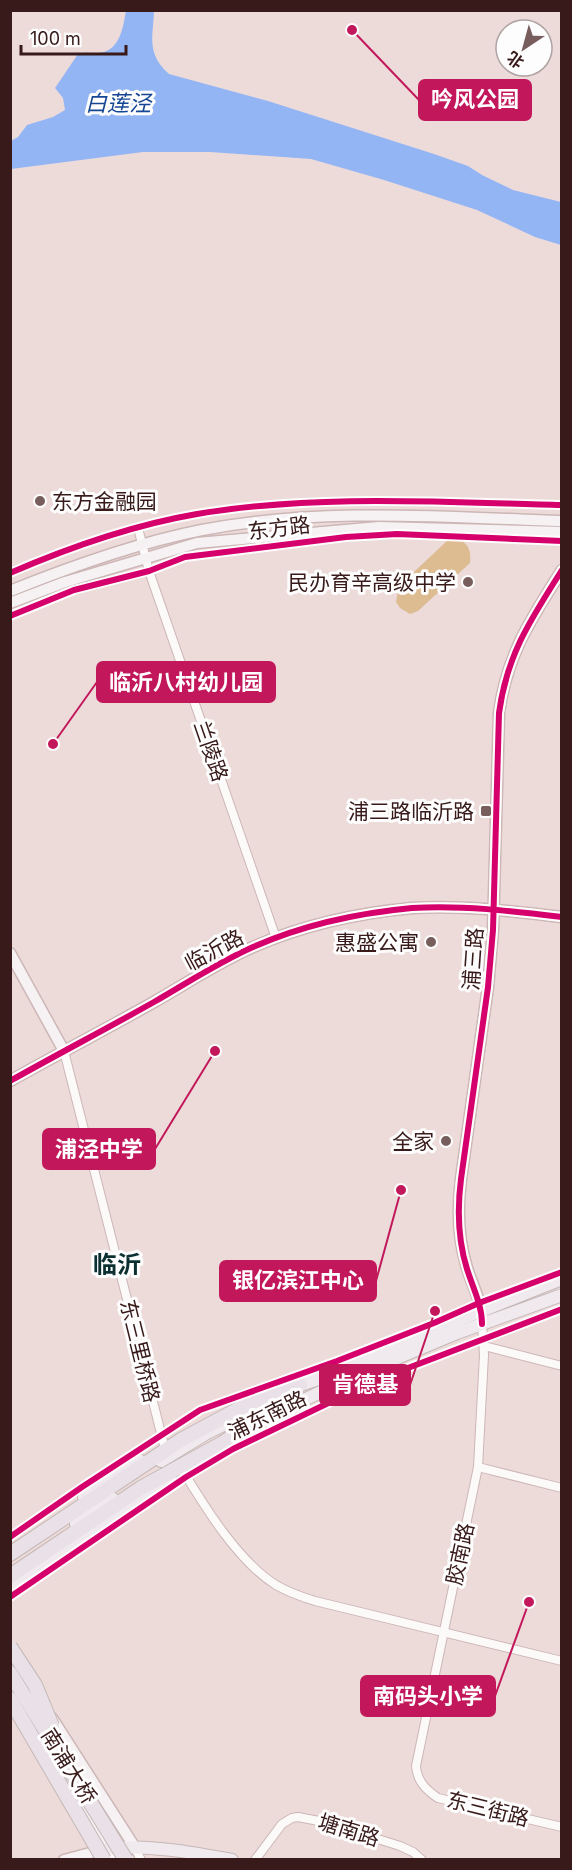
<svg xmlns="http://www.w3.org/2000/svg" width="572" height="1870" font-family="Inter,'Noto Sans SC',sans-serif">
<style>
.green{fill:#dcbc90}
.water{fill:#94b5f4}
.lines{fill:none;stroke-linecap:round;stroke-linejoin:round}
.street-casing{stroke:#cdb6b6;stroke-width:10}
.secondary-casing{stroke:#cdb6b6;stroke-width:13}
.primary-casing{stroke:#c5b8b7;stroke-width:14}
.highway-casing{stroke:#c5b8b7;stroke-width:16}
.street{stroke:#fcfaf9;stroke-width:8}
.secondary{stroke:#f6f2f4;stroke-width:10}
.primary{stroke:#f0eaee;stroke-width:12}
.highway{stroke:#e9e1e7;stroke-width:14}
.highway-bridge-casing{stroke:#c5b8b7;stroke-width:16;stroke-linecap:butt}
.highway-bridge{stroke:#e9e1e7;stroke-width:14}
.cycleway-casing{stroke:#fdfdfd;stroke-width:10}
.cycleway{stroke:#d6006c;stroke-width:6}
.poi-dot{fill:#775e5d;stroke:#fdfdfd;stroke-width:2}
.labels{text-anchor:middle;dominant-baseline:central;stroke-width:6;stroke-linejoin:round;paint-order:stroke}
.poi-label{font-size:21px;fill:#381a1a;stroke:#fdfdfd;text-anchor:end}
.street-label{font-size:21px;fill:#381a1a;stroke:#fdfdfd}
.water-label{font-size:22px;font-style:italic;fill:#144694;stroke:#fdfdfd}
.quarter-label{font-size:24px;font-weight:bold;fill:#0c3031;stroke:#fdfdfd}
.leader{fill:none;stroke:#c2185b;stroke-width:2}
.callout-dot{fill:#c2185b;stroke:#fdfdfd;stroke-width:2}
.callout{fill:#c2185b;stroke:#c2185b;stroke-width:2}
.callout-label{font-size:22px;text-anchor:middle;font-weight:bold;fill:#fff}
</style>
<rect width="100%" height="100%" fill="#eddbda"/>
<path class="green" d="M449,539C465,538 472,547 470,563L418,611L410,614L400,608L396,602L399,586Z"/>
<path class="water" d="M126,11H154C153,38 146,53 169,74L268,101L434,154L468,166L482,175L513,190L561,202V245L535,237L477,210L384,180L311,159L210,152H143L11,169V141L18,137L27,125L53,117L65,110L63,98L55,88L78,54C85,52 91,53 98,53C120,52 123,27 126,11Z"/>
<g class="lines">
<g class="street-casing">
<g id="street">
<path d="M138,528L149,571L276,938"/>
<path d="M64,1051L164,1445"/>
<path d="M482,1324L484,1355L478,1467L416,1766C417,1781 426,1790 438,1798L562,1827"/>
<path d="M484,1346L562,1366"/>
<path d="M478,1467L562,1488"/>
<path d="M183,1471C206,1509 239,1562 276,1585C288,1592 302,1597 315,1601L562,1661"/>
<path d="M134,1846L141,1860"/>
<path d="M109,1848L116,1860"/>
<path d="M255,1860L282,1824L292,1818L298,1817L324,1822L400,1846L413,1852L422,1860"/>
</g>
</g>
<g class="secondary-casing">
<g id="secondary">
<path d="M10,591C72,566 136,543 202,530C320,507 442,517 562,521"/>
<path d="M10,603L65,582L197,543L379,527L562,532"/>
<path d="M10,953L64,1051"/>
<path d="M10,1081C58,1054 106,1029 154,1002C187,983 219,962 253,947C303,925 358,913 412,908C462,905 512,911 562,917"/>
<path d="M482,1317C481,1300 472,1284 467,1268C458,1239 457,1210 461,1179L488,987L493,930L499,713C507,654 531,619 562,570"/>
<path d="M52,1718L134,1846"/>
<path d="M42,1737L109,1848L64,1860"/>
</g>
</g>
<g class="primary-casing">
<g id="primary">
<path d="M242,1429L359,1374L457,1333L562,1295"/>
<path d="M161,1461L207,1433L278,1398L300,1385L328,1376L451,1323L562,1279"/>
<path d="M84,1497L139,1460"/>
<path d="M76,1524L113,1499"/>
<path d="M10,1590L170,1479"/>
<path d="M109,1848C151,1845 190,1852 232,1860"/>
</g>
</g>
<g class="highway-casing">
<g id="highway">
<path d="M10,1554L181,1440L246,1405L264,1397L300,1385"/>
<path d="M10,1576L141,1488L221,1444L250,1425"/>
</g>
</g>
<use href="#street" class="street"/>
<use href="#secondary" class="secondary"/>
<use href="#primary" class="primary"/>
<use href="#highway" class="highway"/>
<g class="highway-bridge-casing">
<g id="highway-bridge">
<path d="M10,1647L35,1685L52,1726"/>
<path d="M10,1673L126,1860"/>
<path d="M10,1699L104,1860"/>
</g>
</g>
<use href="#highway-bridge" class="highway-bridge"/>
<g class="cycleway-casing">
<g id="cycleway">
<path d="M10,573C70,547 133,525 197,514C317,494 440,502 562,505"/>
<path d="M10,616L74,590L149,571L185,557L346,537L397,534L562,541"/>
<path d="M10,1081C58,1054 106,1029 154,1002C187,983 219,962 253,947C303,925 358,913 412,908C462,905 512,911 562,917"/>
<path d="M482,1324C482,1305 473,1288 467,1269C458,1240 457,1210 461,1179L488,987L493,930L499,713C507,654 531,619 562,570"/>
<path d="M10,1537L82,1487L200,1410L337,1361L434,1323L479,1303L562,1272"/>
<path d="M10,1597L186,1477L233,1449L374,1381L562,1309"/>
</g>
</g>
<use href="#cycleway" class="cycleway"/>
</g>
<g class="poi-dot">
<circle cx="40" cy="501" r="6"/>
<circle cx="468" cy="582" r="6"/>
<rect x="480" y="805" width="12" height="12" rx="3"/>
<circle cx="431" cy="942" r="6"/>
<circle cx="446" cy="1141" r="6"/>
</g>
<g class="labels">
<g class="poi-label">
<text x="52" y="501" text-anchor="start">东方金融园</text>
<text x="456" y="582">民办育辛高级中学</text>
<text x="474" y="811">浦三路临沂路</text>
<text x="419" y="942">惠盛公寓</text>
<text x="434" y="1141">全家</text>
</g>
<g class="street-label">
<text transform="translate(279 528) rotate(-7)">东方路</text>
<text transform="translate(211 751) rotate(71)">兰陵路</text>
<text transform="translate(214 950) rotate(-28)">临沂路</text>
<text transform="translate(473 959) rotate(-86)">浦三路</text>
<text transform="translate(140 1351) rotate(76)">东三里桥路</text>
<text transform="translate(267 1415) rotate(-26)">浦东南路</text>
<text transform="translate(460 1554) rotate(-78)">胶南路</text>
<text transform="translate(69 1766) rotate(58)">南浦大桥</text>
<text transform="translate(488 1809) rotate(14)">东三街路</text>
<text transform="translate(349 1830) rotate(17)">塘南路</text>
</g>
<g class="water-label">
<text x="118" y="103">白莲泾</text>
</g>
<g class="quarter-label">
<text x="117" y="1264">临沂</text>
</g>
</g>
<path class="leader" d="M352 30L419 100M53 744L97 682M215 1051L155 1149M401 1190L376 1281M435 1311L410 1385M529 1602L495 1696"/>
<g class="callout-dot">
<circle cx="352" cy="30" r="6"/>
<circle cx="53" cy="744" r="6"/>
<circle cx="215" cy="1051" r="6"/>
<circle cx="401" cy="1190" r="6"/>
<circle cx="435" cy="1311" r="6"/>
<circle cx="529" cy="1602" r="6"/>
</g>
<g class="callout">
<rect x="419" y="80" width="112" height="40" rx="6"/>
<rect x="97" y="662" width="178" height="40" rx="6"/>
<rect x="43" y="1129" width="112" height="40" rx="6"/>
<rect x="220" y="1261" width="156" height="40" rx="6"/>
<rect x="320" y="1365" width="90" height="40" rx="6"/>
<rect x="361" y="1676" width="134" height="40" rx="6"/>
</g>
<g class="callout-label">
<text x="475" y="107">吟风公园</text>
<text x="186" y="690">临沂八村幼儿园</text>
<text x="99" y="1157">浦泾中学</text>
<text x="298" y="1288">银亿滨江中心</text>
<text x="365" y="1392">肯德基</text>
<text x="428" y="1704">南码头小学</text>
</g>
<rect width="572" height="1870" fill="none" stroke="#381a1a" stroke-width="24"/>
<g transform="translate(524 48) rotate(216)"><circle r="28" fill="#fdfdfd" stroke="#aea2a2" stroke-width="1.5"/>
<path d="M0-4.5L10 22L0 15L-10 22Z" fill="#775e5d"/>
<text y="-9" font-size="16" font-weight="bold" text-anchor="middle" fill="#381a1a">北</text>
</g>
<path d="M21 45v9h105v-9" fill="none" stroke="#381a1a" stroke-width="3"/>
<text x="30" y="45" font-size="18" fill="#381a1a" stroke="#fdfdfd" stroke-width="4.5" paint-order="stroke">100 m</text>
</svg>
